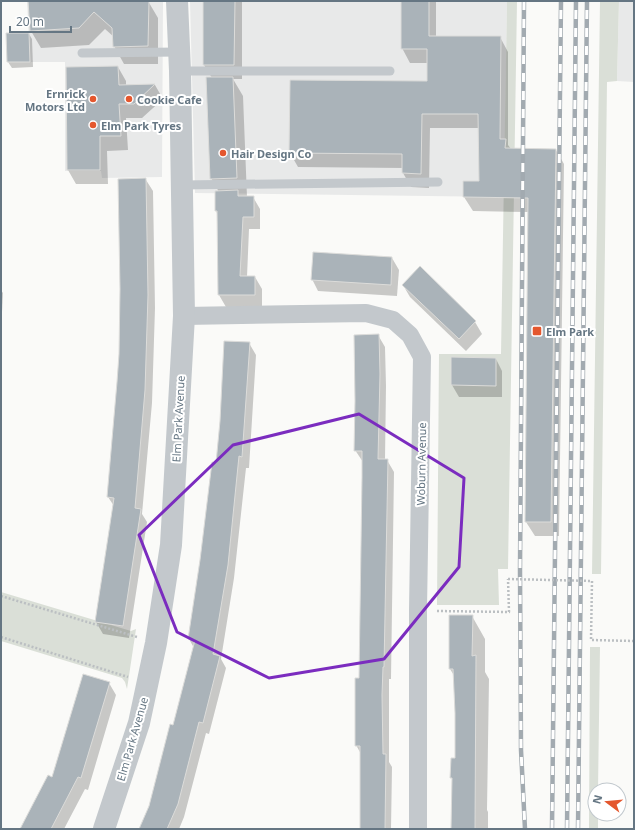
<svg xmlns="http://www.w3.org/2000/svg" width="635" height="830" font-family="'Noto Sans',sans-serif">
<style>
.built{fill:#e8e9e9}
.green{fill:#dadfd7}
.shadow{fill:#0003}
.building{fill:#aab3b9;stroke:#dcdcda}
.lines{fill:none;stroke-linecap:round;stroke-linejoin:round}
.path{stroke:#bbbfc2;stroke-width:2.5;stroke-dasharray:2 2;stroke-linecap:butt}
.service{stroke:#c3c8cc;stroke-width:9}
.minor{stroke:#c3c8cc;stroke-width:18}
.tertiary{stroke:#c3c8cc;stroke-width:22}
.rail-casing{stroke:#a2aab0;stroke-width:4.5}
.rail{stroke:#fff;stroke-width:3;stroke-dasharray:9;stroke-linecap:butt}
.path-bridge{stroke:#bbbfc2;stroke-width:2.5;stroke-dasharray:2 2;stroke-linecap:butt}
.marked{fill:none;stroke:#7b2cbf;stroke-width:3;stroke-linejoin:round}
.poi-dot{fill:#e4572e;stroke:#fff;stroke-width:1.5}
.labels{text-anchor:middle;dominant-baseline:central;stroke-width:4;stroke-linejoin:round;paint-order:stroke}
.poi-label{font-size:11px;font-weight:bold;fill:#657683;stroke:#fff;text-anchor:start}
.street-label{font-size:11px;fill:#657683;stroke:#fff}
</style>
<rect width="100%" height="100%" fill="#fafaf8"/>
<g class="built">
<path d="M27,1H163L162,177L102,178L101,171H65V62H30Z"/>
<path d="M190,1H507L504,197L195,193Z"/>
<path d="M619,1H634V82L617,81Z"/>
</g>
<g class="green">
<path d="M507,1H517L508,569H498L499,605H437L439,354H501Z"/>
<path d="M600,1H619L617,81L607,82L601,574H592Z"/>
<path d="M1,592L131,631L136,629L127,689L125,682L122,678L1,641Z"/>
<path d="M590,647H600L598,790H595V814H598V829H589Z"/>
</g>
<g class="shadow">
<path d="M29,1H148L158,18V64H124L114,46V37L105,29L89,45L41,48L31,31Z"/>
<path d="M204,1H242V79H233L243,96L247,197H253L260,209V229H249L247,277H255L262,289V307H226L219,295L218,215L216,211L219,192L211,178L212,78L204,65Z"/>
<path d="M402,1H436V37H500L508,52V145L511,149L556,150L564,164L559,536H535L526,522L529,212L473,211L464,197L480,182L479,128H430L429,188L411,187L403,173V168L298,167L290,153L291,81L428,82V63H410L402,48Z"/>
<path d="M7,34H29L32,39L33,67L12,68L8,62Z"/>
<path d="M118,67L126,81V86L155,85L163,99L142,118H126L128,150L107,151L108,184H76L68,170Z"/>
<path d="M146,180L153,191L155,308L152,403L142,514L147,522L129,638L103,634L96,622L114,506L108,497Z"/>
<path d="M392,258L399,270L397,296L318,291L312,279Z"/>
<path d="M420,268L475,322L482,334L466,351L410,297L403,285Z"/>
<path d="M1,290L3,293L1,332Z"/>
<path d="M378,335L385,347L386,386L385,460H387L394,472L391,679H389V762L392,767L391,829H360L361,754L356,745L360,679L363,462L355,450Z"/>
<path d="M249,343L256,355L249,468H246L234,578L221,659L226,668L209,734L206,733L184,817L179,829H140L150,807L174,726L194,648L189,639L217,464Z"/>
<path d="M452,358L496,359L502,371V397H459L452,385Z"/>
<path d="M450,616H472L485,639V672L489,679L487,810L488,812V829H452L453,780L451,777L456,759L455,677L450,669Z"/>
<path d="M109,683L116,695L88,790L85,789L64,829H21L52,779Z"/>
</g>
<g class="building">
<path d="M28,1H149L148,46L113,47L112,28L94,12L79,28L30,31Z"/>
<path d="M203,1H235L234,65H203Z"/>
<path d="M401,1H429V36H501L500,139H506L505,148L556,149L551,522H525L528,198L463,197V181H479L478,114H422L421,174L402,173V154L289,153L290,80L427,81V49H401Z"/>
<path d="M6,33H29L30,62H7Z"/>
<path d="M118,66L119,85L155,84L134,104H119L121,136H100V170H67L66,67Z"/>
<path d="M206,77H233L237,178L210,179Z"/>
<path d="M146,178L148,295L145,390L135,508L141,509L123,626L95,622L114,498L107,497L117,382L119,354L120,289L118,179Z"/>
<path d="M238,190V196H254V217H243L240,276H255V295H218L217,211H215V191Z"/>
<path d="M313,252L392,257L391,285L311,280Z"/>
<path d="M420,266L476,321L459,339L402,285Z"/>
<path d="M379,334L380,374L378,459H388L384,667H383L382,695L383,754H386L385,829H360V746H355V678H359L362,477V451H354L355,401L354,335Z"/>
<path d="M224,341L250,342L242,457L239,456L228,565L213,654L220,656L203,723L199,722L178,804L167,829H139L149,806L170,724L173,725L195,640L188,639L200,560L212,462L216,463L220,421Z"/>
<path d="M451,357L496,358V386L451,385Z"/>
<path d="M449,615H473L472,656L476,655L475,829H451L452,778H450L451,758H455V713L453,669H449Z"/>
<path d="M83,674L110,682L81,778L78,777L51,829H20L48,775L52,777Z"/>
</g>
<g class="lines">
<g class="path">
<path d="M592,581L591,640L634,641"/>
<path d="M1,596L137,637"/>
<path d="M437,611L509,612L508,579"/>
<path d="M1,637L128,677"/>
</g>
<g class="service">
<path d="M82,53L179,52"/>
<path d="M180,71H390"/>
<path d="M181,185L438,182"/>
</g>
<path class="minor" d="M184,316L366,313L393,320L410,335L422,357L418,610V829"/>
<path class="tertiary" d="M104,829L139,723L156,643L171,545L184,316L180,71L177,1"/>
<g class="rail-casing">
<g id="rail">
<path d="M524,1L520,570L521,750L525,829"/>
<path d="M552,829L561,1"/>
<path d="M567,829L576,1"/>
<path d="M578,829L587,1"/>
</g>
</g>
<use href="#rail" class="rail"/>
<path class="path-bridge" d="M508,579L592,581"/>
</g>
<path class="marked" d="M359,414L464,478L459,567L384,659L269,678L177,632L139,535L233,445Z"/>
<g class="poi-dot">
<circle cx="93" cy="99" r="4"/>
<circle cx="129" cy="99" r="4"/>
<circle cx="93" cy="125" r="4"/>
<circle cx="223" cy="153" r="4"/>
<rect x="532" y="326" width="10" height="10" rx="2"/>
</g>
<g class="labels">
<g class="poi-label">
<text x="85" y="93" text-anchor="end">Ernrick<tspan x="85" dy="13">Motors Ltd</tspan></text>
<text x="137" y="99">Cookie Cafe</text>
<text x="101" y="125">Elm Park Tyres</text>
<text x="231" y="153">Hair Design Co</text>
<text x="546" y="331">Elm Park</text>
</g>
<g class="street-label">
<text transform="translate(178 419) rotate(-87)">Elm Park Avenue</text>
<text transform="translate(421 464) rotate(-89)">Woburn Avenue</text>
<text transform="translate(132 739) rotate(-74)">Elm Park Avenue</text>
</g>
</g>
<rect width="635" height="830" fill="none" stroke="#657683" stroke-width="4"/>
<g transform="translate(607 802) rotate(286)"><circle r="19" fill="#ffffff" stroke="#c1c8cd"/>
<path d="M0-3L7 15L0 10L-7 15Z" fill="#e4572e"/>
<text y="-6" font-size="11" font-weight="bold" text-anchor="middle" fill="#657683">N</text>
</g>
<path d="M10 26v6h61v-6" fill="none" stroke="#657683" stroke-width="2"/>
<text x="16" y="26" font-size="12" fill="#657683" stroke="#ffffff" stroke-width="3" paint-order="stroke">20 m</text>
</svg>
